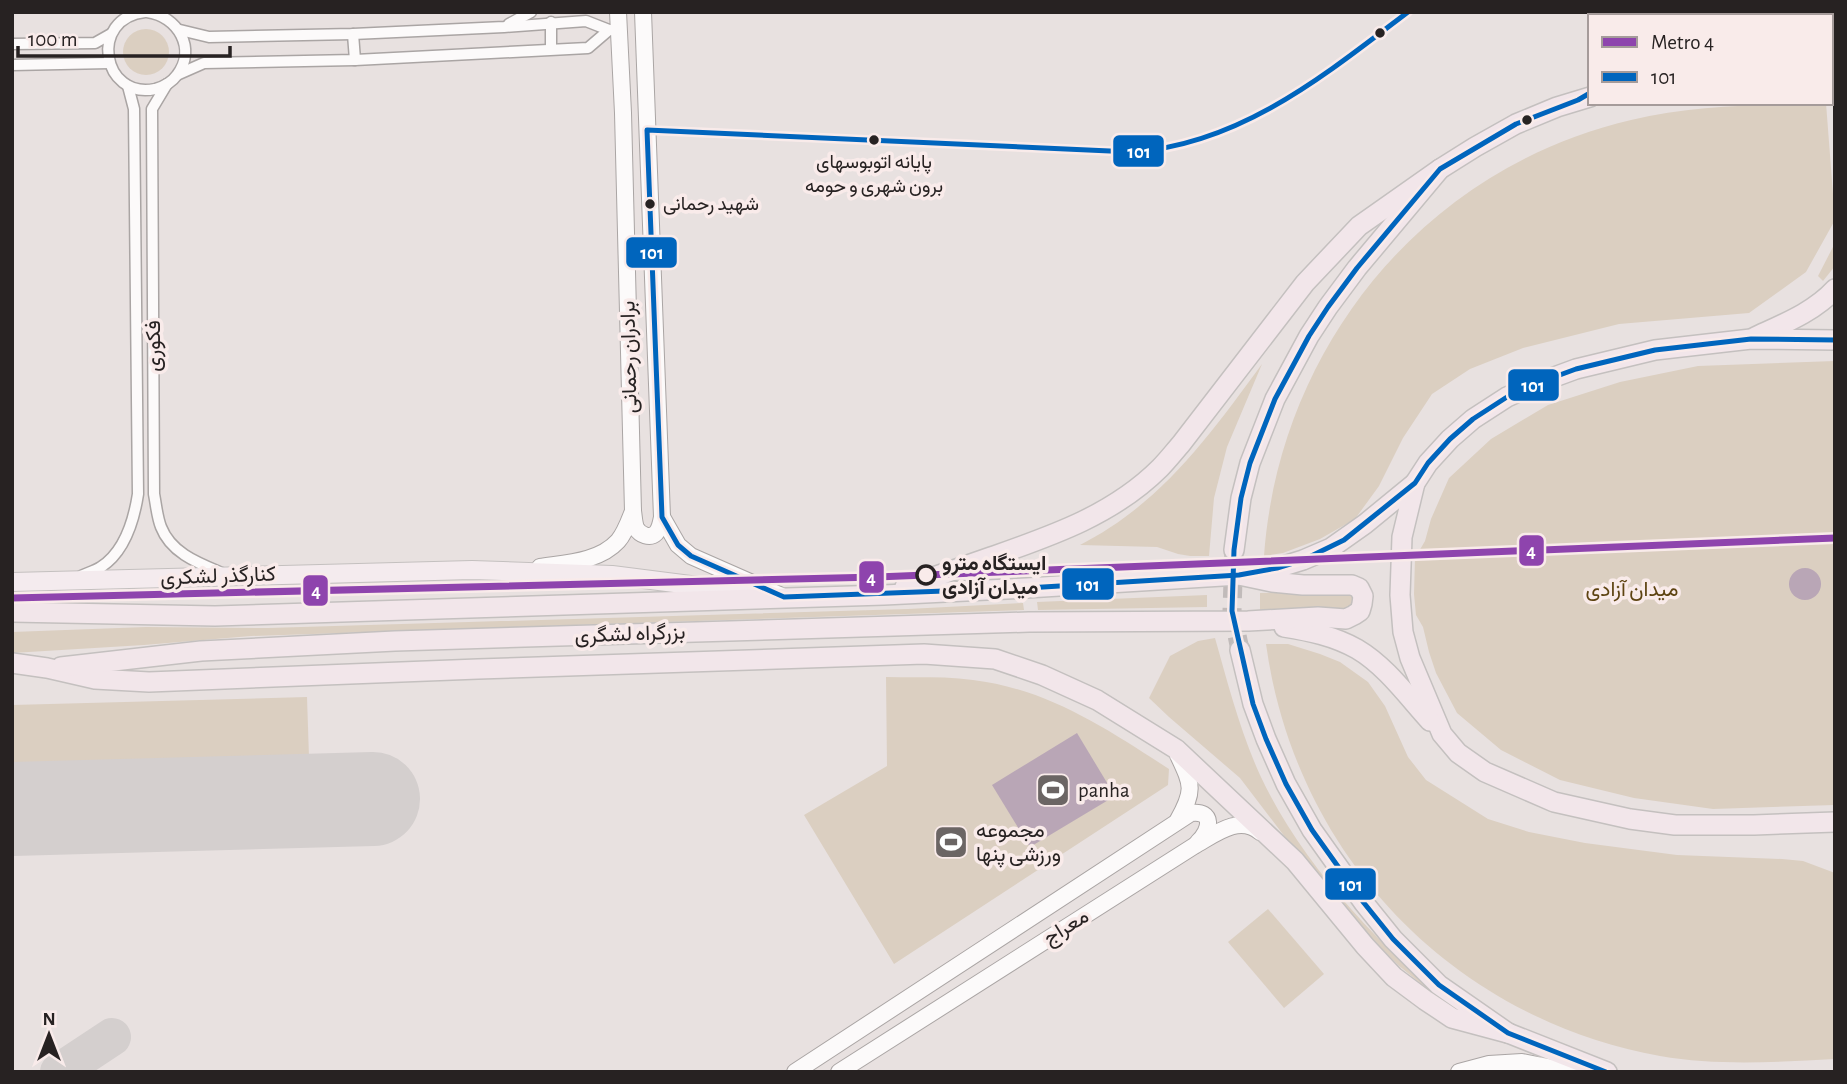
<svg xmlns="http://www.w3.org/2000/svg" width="1847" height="1084" font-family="'Alegreya Sans',Vazirmatn,sans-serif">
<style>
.green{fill:#dbcfc1}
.water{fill:#b9a6b6}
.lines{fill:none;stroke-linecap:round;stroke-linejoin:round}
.taxiway{stroke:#d4cfce;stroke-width:38}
.runway{stroke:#d4cfce;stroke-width:94}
.trunk-tunnel{stroke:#c1bbba;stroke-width:19;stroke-dasharray:19 10;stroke-linecap:butt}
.minor-casing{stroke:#aaa5a4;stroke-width:13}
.secondary-casing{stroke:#aaa5a4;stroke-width:18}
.primary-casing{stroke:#c4c0bf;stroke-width:20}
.trunk-casing{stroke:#c4c0bf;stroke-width:22}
.minor{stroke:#fcfafa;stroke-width:10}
.secondary{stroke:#fcfafa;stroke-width:16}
.primary{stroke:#f4ebee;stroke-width:18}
.trunk{stroke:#f2e6ea;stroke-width:19}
.bus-1-casing{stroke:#f9ebea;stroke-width:10}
.bus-1{stroke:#0065bd;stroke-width:5}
.metro-1-casing{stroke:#f9ebea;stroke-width:12}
.metro-1{stroke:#8e44ad;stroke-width:7}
.bus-dot{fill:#272222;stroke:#f9ebea;stroke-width:2.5}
.stop-dot{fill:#f9ebea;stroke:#272222;stroke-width:3.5}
.labels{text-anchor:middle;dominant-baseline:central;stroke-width:7;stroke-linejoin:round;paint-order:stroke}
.bus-label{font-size:19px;fill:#272222;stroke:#f9ebea}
.street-label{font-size:21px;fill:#272222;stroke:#f9ebea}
.stop-label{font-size:21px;font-weight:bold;fill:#272222;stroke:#f9ebea;text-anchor:start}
.park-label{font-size:21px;fill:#5d4311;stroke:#f9ebea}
.poi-label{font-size:21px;fill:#272222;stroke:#f9ebea;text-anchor:start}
.line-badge{stroke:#f9ebea;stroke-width:2.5}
.badge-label{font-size:19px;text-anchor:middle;font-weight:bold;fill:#fff}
</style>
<rect width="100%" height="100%" fill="#e8e1e0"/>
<g class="green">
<circle cx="146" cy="52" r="23"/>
<path d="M1826,103L1835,220L1806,272L1749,313L1619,324L1523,348L1470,369L1432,394L1403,438L1379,486L1355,519L1320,539L1283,553L1264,556C1279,347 1424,168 1631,120C1695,105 1761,105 1826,103Z"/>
<path d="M1835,243V266L1823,281L1818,276Z"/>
<path d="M1835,361V805L1713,809L1634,798L1560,780L1501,750L1457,713L1436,673L1429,652L1423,627L1416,615L1414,594L1415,558L1425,541L1431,519L1449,478L1491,439L1548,405L1620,382L1698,366Z"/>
<path d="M1262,364L1227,447L1214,498L1209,556H1190L1178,554L1157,547L1080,545C1162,503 1209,436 1262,364Z"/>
<path d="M1330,591L1349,592L1353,598L1351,610H1260V593Z"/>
<path d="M1207,595V607L1038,610L1037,602Z"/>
<path d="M1023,603L1024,610L251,636L144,645L12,653V632L146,627L268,628L908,609Z"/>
<path d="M1215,638C1228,684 1240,731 1260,775C1303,867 1378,942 1452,1009L1398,965L1371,938L1301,858L1240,778L1169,717L1149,698L1170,656L1198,641Z"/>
<path d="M1266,644H1288L1320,654L1340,662L1368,682L1385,706L1408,757L1426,780L1488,819L1529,832L1585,843L1677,855L1782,859L1803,861L1835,873V1059C1776,1062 1718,1066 1660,1056C1451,1018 1295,854 1266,644Z"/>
<path d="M886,677C915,678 945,676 973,680C1048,689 1107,729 1169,769L1168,785L894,964L804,815L887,766Z"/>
<path d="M307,697L309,757L12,766V705Z"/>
<path d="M1268,909L1324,974L1284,1008L1228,942Z"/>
</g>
<g class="water">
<circle cx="1805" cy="584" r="16"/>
<path d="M1077,733L1115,796L1030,847L992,785Z"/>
</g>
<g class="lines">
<path class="taxiway" d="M59,1072L112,1037"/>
<path class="runway" d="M12,809L373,799"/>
<path class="trunk-tunnel" d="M1234,550L1232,611L1240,650"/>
<g class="minor-casing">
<g id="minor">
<path d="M145,12C88,18 102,100 155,89C163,87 172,82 177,75C197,49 178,16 147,12"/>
<path d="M551,22V49"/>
<path d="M509,24L531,12"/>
<path d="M180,30L209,37L353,34L504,27L586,21L609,30H619"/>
<path d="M353,34L355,60"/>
<path d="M12,44L95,43L111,34"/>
<path d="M12,65L109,63"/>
<path d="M179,74L204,63L355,60L588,48L609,30"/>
<path d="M167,84L152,109L154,494C156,504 157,517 161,527C171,553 198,563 222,573"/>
<path d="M81,576C87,573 95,571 101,567C124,552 134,520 138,494L134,109L128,86"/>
</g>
</g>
<g class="secondary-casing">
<g id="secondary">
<path d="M633,511C634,517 634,523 636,528C640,535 650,539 656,533C660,529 661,522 662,517L643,12"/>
<path d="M662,517L678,545L691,556L784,597"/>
<path d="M540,567C565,563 599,562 618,541C625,533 629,521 633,511L623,113L618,12"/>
<path d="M1178,755C1192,785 1195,790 1178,820"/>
<path d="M795,1072L1191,813C1214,810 1211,830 1198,842"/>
<path d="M839,1072L1194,846C1214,835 1239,814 1260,832"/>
<path d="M1459,1072L1489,1064L1522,1062L1573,1072"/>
</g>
</g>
<g class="primary-casing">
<path id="primary" d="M12,582L472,570L612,575L753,593"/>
</g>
<g class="trunk-casing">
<g id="trunk">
<path d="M1786,12L1789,16"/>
<path d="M1701,16L1704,12"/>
<path d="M1831,29H1835"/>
<path d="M1831,78H1835"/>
<path d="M1755,337C1783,324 1814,312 1835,289"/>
<path d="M1835,340L1751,339L1655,350L1576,369L1538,383L1507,397L1473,419L1450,439L1428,463L1415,483L1402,537L1400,595L1403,632L1410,658L1442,734L1458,753L1485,772L1554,802L1630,819L1675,825H1754L1835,822"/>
<path d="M1234,550L1241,498L1250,463L1275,399L1309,336L1328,307L1357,268L1440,169L1475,147L1516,124L1557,107L1590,97"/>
<path d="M905,587C933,577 962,567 991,557C1051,536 1113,515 1160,468C1167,461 1174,452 1181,444L1305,283L1359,226L1440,169"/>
<path d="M12,612L215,616L884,595L1027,588L1239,575L1277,568L1303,560L1331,548L1365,524L1415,483"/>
<path d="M1284,627C1309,631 1334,636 1357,649C1386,666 1408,697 1430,721"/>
<path d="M1240,650L1253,704L1266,739L1286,784L1312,830L1364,903L1393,939L1439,985L1508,1033L1607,1072"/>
<path d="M12,663L47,668L95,679L149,682L478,669L924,654L995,659L1042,675L1097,700L1176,749L1295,861L1365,946L1394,977L1425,1000L1452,1018L1508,1033"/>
<path d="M61,667L201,651L395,641L1029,622L1248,621L1318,617L1346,619L1354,615L1360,611L1362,604L1363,596L1359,588L1352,585H1303L1272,582L1239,575"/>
</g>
</g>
<use href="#minor" class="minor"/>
<use href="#secondary" class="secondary"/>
<use href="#primary" class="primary"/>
<use href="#trunk" class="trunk"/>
<g class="bus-1-casing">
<g id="bus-1">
<path d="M1408,12C1325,75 1240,145 1132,152L647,130L662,517L678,545L691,556L784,597L1027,588L1239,575L1277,568L1303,560L1344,540L1415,483L1428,463L1450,439L1473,419L1507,397L1538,383L1576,369L1655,350L1751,339L1835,340"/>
<path d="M1590,93L1578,100L1516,124L1440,169L1357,268L1328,307L1309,336L1275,399L1250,463L1241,498L1234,550L1232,611L1253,704L1266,739L1286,784L1312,830L1364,903L1393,939L1439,985L1508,1033L1606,1072"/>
</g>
</g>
<use href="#bus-1" class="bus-1"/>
<g class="metro-1-casing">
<path id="metro-1" d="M12,598L877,577L1835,538"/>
</g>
<use href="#metro-1" class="metro-1"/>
</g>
<defs>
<g id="stadium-square" transform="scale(1.75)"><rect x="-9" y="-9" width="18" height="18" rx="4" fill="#6b6564" stroke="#f9ebea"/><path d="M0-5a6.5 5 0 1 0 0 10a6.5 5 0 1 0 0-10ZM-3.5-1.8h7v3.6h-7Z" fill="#fff"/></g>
</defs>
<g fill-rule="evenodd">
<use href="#stadium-square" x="1053" y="790"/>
<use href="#stadium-square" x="951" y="842"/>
</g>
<g class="bus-dot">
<circle cx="1380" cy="33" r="6"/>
<circle cx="1527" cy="120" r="6"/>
<circle cx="874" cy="140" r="6"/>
<circle cx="650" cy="204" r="6"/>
</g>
<circle class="stop-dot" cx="926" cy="575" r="9"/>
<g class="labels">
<g class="bus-label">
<text x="874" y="162">پایانه اتوبوسهای<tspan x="874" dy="24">برون شهری و حومه</tspan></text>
<text x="663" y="204" text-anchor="start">شهید رحمانی</text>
</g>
<g class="street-label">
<text transform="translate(153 346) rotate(-90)">فکوری</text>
<text transform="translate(629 357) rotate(-91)">برادران رحمانی</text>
<text transform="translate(218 576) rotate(-2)">کنارگذر لشکری</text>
<text transform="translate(630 634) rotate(-2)">بزرگراه لشگری</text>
<text transform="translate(1066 927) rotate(-32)">معراج</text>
</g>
<g class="stop-label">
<text x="942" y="563">ایستگاه مترو<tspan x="942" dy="24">میدان آزادی</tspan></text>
</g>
<g class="park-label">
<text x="1632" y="589">میدان آزادی</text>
</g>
<g class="poi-label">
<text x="1078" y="790">panha</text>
<text x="976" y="830">مجموعه<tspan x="976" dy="24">ورزشی پنها</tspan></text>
</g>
</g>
<g class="line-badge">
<rect x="1112" y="134" width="53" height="34" rx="7" fill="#0065bd"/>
<rect x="625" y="236" width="53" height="33" rx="7" fill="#0065bd"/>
<rect x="1507" y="368" width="53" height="34" rx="7" fill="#0065bd"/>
<rect x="1518" y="534" width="27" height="33" rx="7" fill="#8e44ad"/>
<rect x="858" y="560" width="27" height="34" rx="7" fill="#8e44ad"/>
<rect x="1061" y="567" width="54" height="34" rx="7" fill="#0065bd"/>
<rect x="302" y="574" width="27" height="33" rx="7" fill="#8e44ad"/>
<rect x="1324" y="867" width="53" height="34" rx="7" fill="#0065bd"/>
</g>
<g class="badge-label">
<text x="1139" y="158">101</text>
<text x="652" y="259">101</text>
<text x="1533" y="392">101</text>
<text x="1531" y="557">4</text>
<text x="871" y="584">4</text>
<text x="1088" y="591">101</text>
<text x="316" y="597">4</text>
<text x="1351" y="891">101</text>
</g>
<rect width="1847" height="1084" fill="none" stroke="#272222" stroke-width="28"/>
<rect x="1588" y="14" width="245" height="91" fill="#f9ebea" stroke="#a59b9a" stroke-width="2"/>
<rect x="1602" y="37" width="35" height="10" fill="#8e44ad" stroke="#a59b9a" stroke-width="2"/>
<text x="1651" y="49" font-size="21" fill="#272222">Metro 4</text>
<rect x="1602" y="72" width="35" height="10" fill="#0065bd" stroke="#a59b9a" stroke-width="2"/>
<text x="1651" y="84" font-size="21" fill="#272222">101</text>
<g transform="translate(49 1035)" stroke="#f9ebea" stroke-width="5" paint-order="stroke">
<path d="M0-5L12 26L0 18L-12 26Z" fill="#272222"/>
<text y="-10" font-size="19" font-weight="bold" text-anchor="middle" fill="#272222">N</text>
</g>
<path d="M18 46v10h212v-10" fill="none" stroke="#272222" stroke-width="3.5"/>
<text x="28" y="46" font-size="21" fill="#272222" stroke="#f9ebea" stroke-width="5" paint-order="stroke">100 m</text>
</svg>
